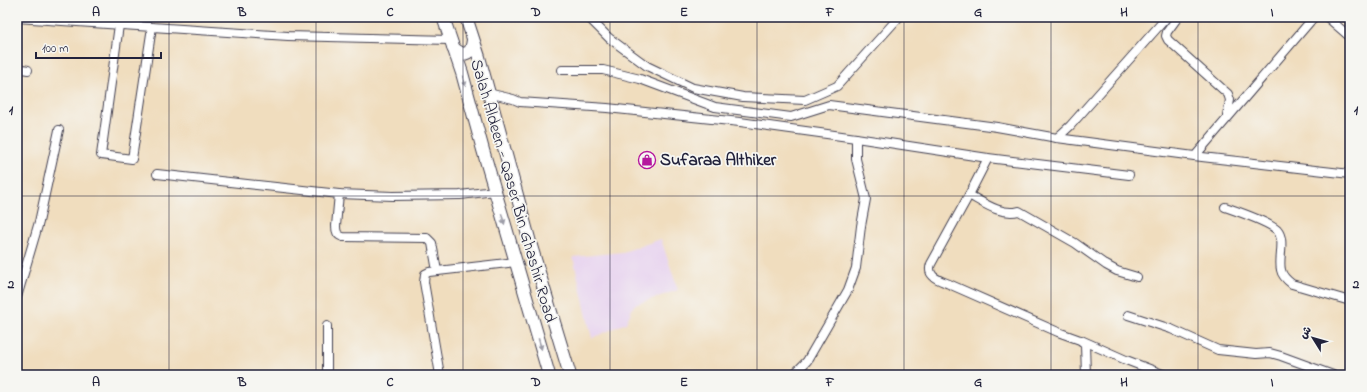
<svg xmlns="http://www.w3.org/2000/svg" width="1367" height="392" font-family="'Indie Flower','Playpen Sans Arabic',sans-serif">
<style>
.built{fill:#e7d2ef}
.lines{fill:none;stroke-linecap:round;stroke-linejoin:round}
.minor-casing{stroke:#413e4f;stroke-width:10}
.highway-casing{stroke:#413e4f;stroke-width:14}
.minor{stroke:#fff;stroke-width:8}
.highway{stroke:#fff;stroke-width:12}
.oneway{fill:#9c9ca7}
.grid{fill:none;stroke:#22223b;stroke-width:1;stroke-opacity:0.55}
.labels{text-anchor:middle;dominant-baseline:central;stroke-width:3.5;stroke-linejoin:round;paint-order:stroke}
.poi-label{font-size:17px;font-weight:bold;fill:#22223b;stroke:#f6f6f2;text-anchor:start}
.street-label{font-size:17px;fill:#22223b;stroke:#f6f6f2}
.neatline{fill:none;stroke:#22223b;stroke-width:1.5}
.grid-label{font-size:13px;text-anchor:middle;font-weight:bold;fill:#22223b}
</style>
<rect width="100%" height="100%" fill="#f6f6f2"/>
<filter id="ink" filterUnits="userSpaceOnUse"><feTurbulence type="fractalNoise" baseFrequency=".025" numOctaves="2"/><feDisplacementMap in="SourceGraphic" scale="8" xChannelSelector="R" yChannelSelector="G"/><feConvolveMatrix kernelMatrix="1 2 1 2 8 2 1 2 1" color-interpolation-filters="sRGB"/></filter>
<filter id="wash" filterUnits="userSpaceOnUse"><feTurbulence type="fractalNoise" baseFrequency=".012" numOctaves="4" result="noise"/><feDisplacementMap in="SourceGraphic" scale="16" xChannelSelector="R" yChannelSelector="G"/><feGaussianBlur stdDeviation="0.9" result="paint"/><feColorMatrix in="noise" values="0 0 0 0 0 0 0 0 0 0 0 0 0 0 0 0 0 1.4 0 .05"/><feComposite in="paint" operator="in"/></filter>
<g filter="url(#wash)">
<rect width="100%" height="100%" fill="#f0ddbe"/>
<path class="built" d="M661,239L678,290L634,305L626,323L592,338L573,257L623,252Z"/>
</g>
<g filter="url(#ink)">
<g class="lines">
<g class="minor-casing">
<g id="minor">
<path d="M588,17L609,38L647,66L693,88L743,97L805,100L837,86L899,17"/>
<path d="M1178,17L1167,32L1166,36L1168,40L1228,94L1230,100L1227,116"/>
<path d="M1327,17L1350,37"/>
<path d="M17,18L288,36L450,40"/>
<path d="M119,25L101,155L132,159L152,27"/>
<path d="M17,68L28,70"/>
<path d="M562,70H603L640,79L715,107L791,117L829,105L997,127L1057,138L1202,157L1350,174"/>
<path d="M488,93L513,99L520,102L607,108L740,122L856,138L988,158L1129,175"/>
<path d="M1057,138L1070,126L1167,17"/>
<path d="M1195,156L1314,17"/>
<path d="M988,158L969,195L931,264C926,277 940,280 949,284L1058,332L1080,340L1085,344L1086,375"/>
<path d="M157,174L339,194L393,196L460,195L495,191"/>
<path d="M339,194L336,226C336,232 337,235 343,237L427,238L432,243L437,271"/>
<path d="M969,195C984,203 1001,216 1019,211L1075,243L1106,265L1117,271L1137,277"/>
<path d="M1225,207C1239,212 1267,221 1277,230C1286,240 1278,258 1281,270C1282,276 1288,281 1292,284L1350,301"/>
<path d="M17,297L39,222L59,130"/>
<path d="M1128,315L1171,329L1218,350L1256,354L1270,353L1281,356L1333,375"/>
<path d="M1081,340L1126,360L1165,375"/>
<path d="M327,375V326"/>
<path d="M440,375L424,282L425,274L429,272L516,262"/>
<path d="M793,375L807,361L848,290L856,268L861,226L866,199L856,159V138"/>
</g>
</g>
<g class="highway-casing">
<g id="highway">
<path d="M443,17L462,73L483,150L549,375"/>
<path d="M466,17L479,57L531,246L570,375"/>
<path d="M453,48L462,54C471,54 472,47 473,40"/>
</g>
</g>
<use href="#minor" class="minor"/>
<use href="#highway" class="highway"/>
</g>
<defs><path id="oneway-solid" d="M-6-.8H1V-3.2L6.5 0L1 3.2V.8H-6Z"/></defs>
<g class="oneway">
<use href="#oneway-solid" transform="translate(464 81) rotate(75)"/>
<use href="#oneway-solid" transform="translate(503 219) rotate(74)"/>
<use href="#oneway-solid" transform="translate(540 344) rotate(74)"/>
</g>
</g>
<path class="grid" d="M169,17V375M316,17V375M463,17V375M610,17V375M757,17V375M904,17V375M1051,17V375M1198,17V375M17,196H1350"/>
<defs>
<g id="shop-ring" transform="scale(0.9)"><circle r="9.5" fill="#f6f6f2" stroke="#b5179e" stroke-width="1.5"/><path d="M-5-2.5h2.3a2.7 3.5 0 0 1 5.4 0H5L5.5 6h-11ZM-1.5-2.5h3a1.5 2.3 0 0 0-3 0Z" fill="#b5179e"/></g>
</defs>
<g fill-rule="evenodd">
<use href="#shop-ring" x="647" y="160"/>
</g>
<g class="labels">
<g class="poi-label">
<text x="660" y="160">Sufaraa Althiker</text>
</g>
<g class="street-label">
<text transform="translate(513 191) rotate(74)">Salah Aldeen - Qaser Bin Ghashir Road</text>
</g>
</g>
<rect width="1367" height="392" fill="none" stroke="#f6f6f2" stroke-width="44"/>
<g transform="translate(1313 338) rotate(307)" stroke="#f6f6f2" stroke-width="3" paint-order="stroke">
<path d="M0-3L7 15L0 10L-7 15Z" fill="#22223b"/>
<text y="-6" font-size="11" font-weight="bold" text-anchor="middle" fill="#22223b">ش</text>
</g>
<path d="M36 52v6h125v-6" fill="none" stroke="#22223b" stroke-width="2"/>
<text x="42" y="52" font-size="12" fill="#22223b" stroke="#f6f6f2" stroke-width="3" paint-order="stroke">100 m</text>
<rect x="22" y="22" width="1323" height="348" class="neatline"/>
<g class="grid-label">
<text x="96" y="16">A</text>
<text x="242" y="16">B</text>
<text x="390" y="16">C</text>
<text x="536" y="16">D</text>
<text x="684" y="16">E</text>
<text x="830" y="16">F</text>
<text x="978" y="16">G</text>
<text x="1124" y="16">H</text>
<text x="1272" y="16">I</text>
<text x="11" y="114">1</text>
<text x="1356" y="114">1</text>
<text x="11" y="288">2</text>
<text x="1356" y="288">2</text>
<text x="96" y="386">A</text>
<text x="242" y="386">B</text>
<text x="390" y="386">C</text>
<text x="536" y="386">D</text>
<text x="684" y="386">E</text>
<text x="830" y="386">F</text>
<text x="978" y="386">G</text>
<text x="1124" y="386">H</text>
<text x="1272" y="386">I</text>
</g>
</svg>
